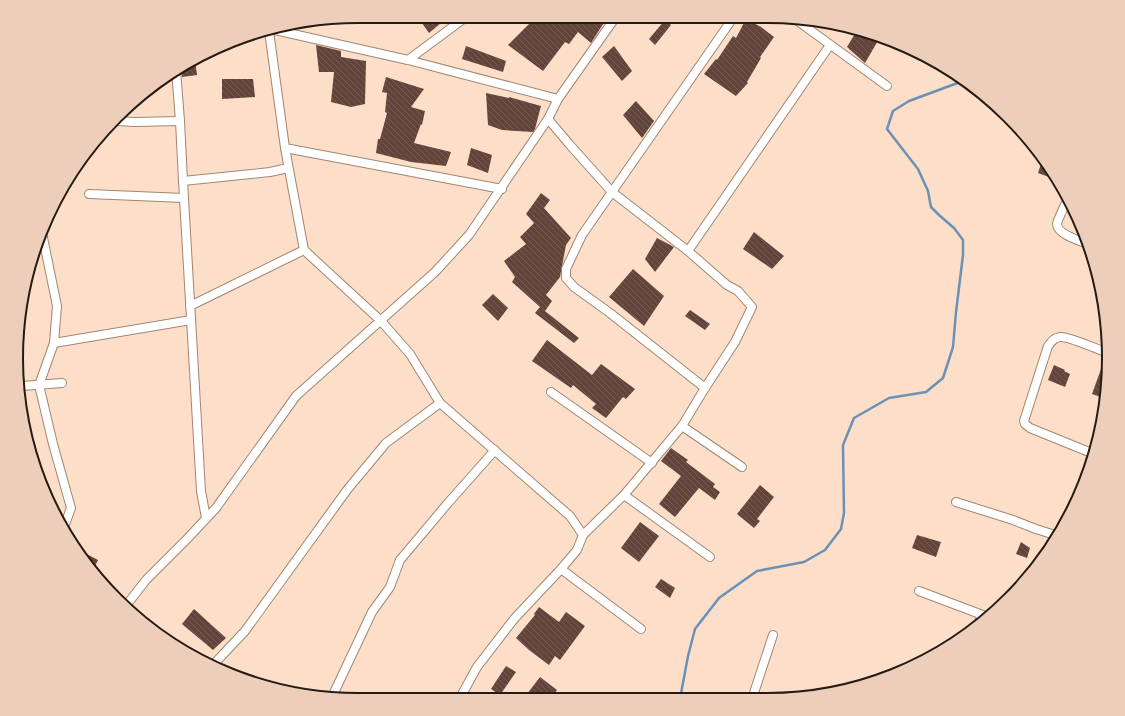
<svg xmlns="http://www.w3.org/2000/svg" width="1125" height="716" font-family="'Nunito Sans',sans-serif">
<style>
.lines{fill:none;stroke-linecap:round;stroke-linejoin:round}
.stream{stroke:#6c91b5;stroke-width:2.5}
.building{fill:url(#building-back-hatch)}
.minor-casing{stroke:#a18672;stroke-width:10}
.minor{stroke:#fff;stroke-width:8}
.rim{fill:none;stroke:#251b13;stroke-width:2}
</style>
<defs>
<pattern id="building-back-hatch" width="6" height="6" patternUnits="userSpaceOnUse"><rect width="6" height="6" fill="#62443b"/><path d="M-1 5l2 2M0 0l6 6M5-1l2 2" fill="none" stroke="#745c54"/></pattern>
</defs>
<rect width="100%" height="100%" fill="#fddec9"/>
<g class="lines">
<path class="stream" d="M680,699L688,656L695,629L719,598L757,571L804,562L825,550L841,529L844,513L843,445L854,418L889,398L926,392L943,378L953,347L956,312L963,255V240L954,228L939,215L931,207L928,191L918,169L887,129L893,111L909,101L963,81"/>
</g>
<g class="building">
<path d="M417,16L438,17L441,23L429,33Z"/>
<path d="M523,17L598,18H607L591,43L578,32L569,44L565,42L543,71L508,45L530,23Z"/>
<path d="M746,19L761,27L774,37L760,57L761,58L747,82L748,83L736,96L704,74L716,59L717,60L733,36L736,38Z"/>
<path d="M665,20L671,25L655,45L649,39Z"/>
<path d="M856,32L879,39L865,63L847,47Z"/>
<path d="M316,45L341,51V57L366,61L365,104L351,107L331,102L334,72H319Z"/>
<path d="M466,46L506,61L503,72L462,59Z"/>
<path d="M614,46L632,71L622,81L602,57Z"/>
<path d="M195,60L197,75L182,77L181,67Z"/>
<path d="M386,77L424,89L411,107L425,111L422,125L421,124L414,143L451,152L446,166L411,162L376,153L378,139H380L387,113L385,112L387,93L382,92Z"/>
<path d="M222,79H253L255,97L222,99Z"/>
<path d="M486,93L509,98V97L541,106L535,129L533,132L502,130L488,125Z"/>
<path d="M636,101L654,121L642,138L623,115Z"/>
<path d="M471,148L492,155L488,173L467,165Z"/>
<path d="M1043,158L1049,167L1057,180L1038,173Z"/>
<path d="M541,193L550,200L544,208L571,238L566,245L560,277L546,295L552,301L545,311L579,338L574,343L535,313L540,307L512,282L515,277L504,261L526,244L520,237L534,223L526,214Z"/>
<path d="M754,232L784,256L772,269L743,249Z"/>
<path d="M657,238L674,247L655,272L645,259Z"/>
<path d="M633,269L664,296L644,326L609,297Z"/>
<path d="M493,294L508,308L498,321L482,305Z"/>
<path d="M690,310L710,324L705,330L685,316Z"/>
<path d="M547,340L592,375L601,364L635,389L626,399L623,397L606,418L592,408L596,404L573,385L571,388L532,361Z"/>
<path d="M1105,358H1108L1106,399L1092,394Z"/>
<path d="M1054,365L1065,370L1064,371L1070,374L1065,387L1048,380Z"/>
<path d="M671,448L688,460L686,462L715,484L713,487L720,492L715,500L699,488L675,517L659,504L681,476L661,461Z"/>
<path d="M760,485L774,497L757,519L760,521L754,528L737,514Z"/>
<path d="M640,522L659,536L639,562L621,548Z"/>
<path d="M917,535L941,542L936,557L912,548Z"/>
<path d="M1021,542L1030,548L1027,558L1016,554Z"/>
<path d="M73,547L98,560L93,570L74,548Z"/>
<path d="M661,579L675,588L670,598L655,587Z"/>
<path d="M539,607L559,622L566,612L585,626L560,660L555,656L549,665L529,650L516,638L535,615L534,614Z"/>
<path d="M194,609L226,638L213,650L182,624Z"/>
<path d="M506,666L516,672L500,695L491,689Z"/>
<path d="M540,677L557,690L551,698H524Z"/>
</g>
<g class="lines">
<g class="minor-casing">
<g id="minor">
<path d="M795,19L887,86"/>
<path d="M275,30L408,60L558,99"/>
<path d="M269,31L285,148L502,189"/>
<path d="M408,60L466,17"/>
<path d="M176,70L180,121L183,181L201,491L206,518"/>
<path d="M117,121L134,122L180,121"/>
<path d="M285,148L304,250L381,321L410,354L440,403L570,516L583,535"/>
<path d="M183,181L270,172L288,168"/>
<path d="M89,194L184,198"/>
<path d="M1068,198C1066,204 1058,218 1057,224C1057,234 1080,241 1088,244"/>
<path d="M42,233L57,306L54,343L39,385L53,444L71,508L64,527"/>
<path d="M688,251L830,45"/>
<path d="M190,306L304,250"/>
<path d="M54,343L191,320"/>
<path d="M22,386L62,383"/>
<path d="M705,388L610,313L574,287L566,278V269L582,235L733,18"/>
<path d="M551,392L652,463"/>
<path d="M682,426L742,467"/>
<path d="M1094,454L1030,428L1025,424L1024,421L1048,346C1052,341 1055,337 1061,337C1070,337 1097,349 1108,353"/>
<path d="M624,495L710,557"/>
<path d="M956,502L1013,520L1036,529L1058,536"/>
<path d="M561,569L641,629"/>
<path d="M919,591L988,617"/>
<path d="M125,607L146,580L187,539L216,508L296,396L435,272L469,235L548,119L558,99L615,18"/>
<path d="M977,627L982,615"/>
<path d="M213,665L245,631L347,490L386,443L440,403"/>
<path d="M332,697L372,612L390,587L400,560L448,503L495,450"/>
<path d="M460,698L477,667L514,619L561,569L577,550L583,535L624,495L682,426L705,388L735,342L752,307L738,291L727,285L688,251L612,192L570,145L548,119"/>
<path d="M752,699L773,635"/>
</g>
</g>
<use href="#minor" class="minor"/>
</g>
<path d="M0 0H1125V716H0ZM358 23H767A335 335 0 0 1 1102 358V358A335 335 0 0 1 767 693H358A335 335 0 0 1 23 358V358A335 335 0 0 1 358 23Z" fill="#ecceba" fill-rule="evenodd"/>
<path class="rim" d="M358 23H767A335 335 0 0 1 1102 358V358A335 335 0 0 1 767 693H358A335 335 0 0 1 23 358V358A335 335 0 0 1 358 23Z"/>
</svg>
